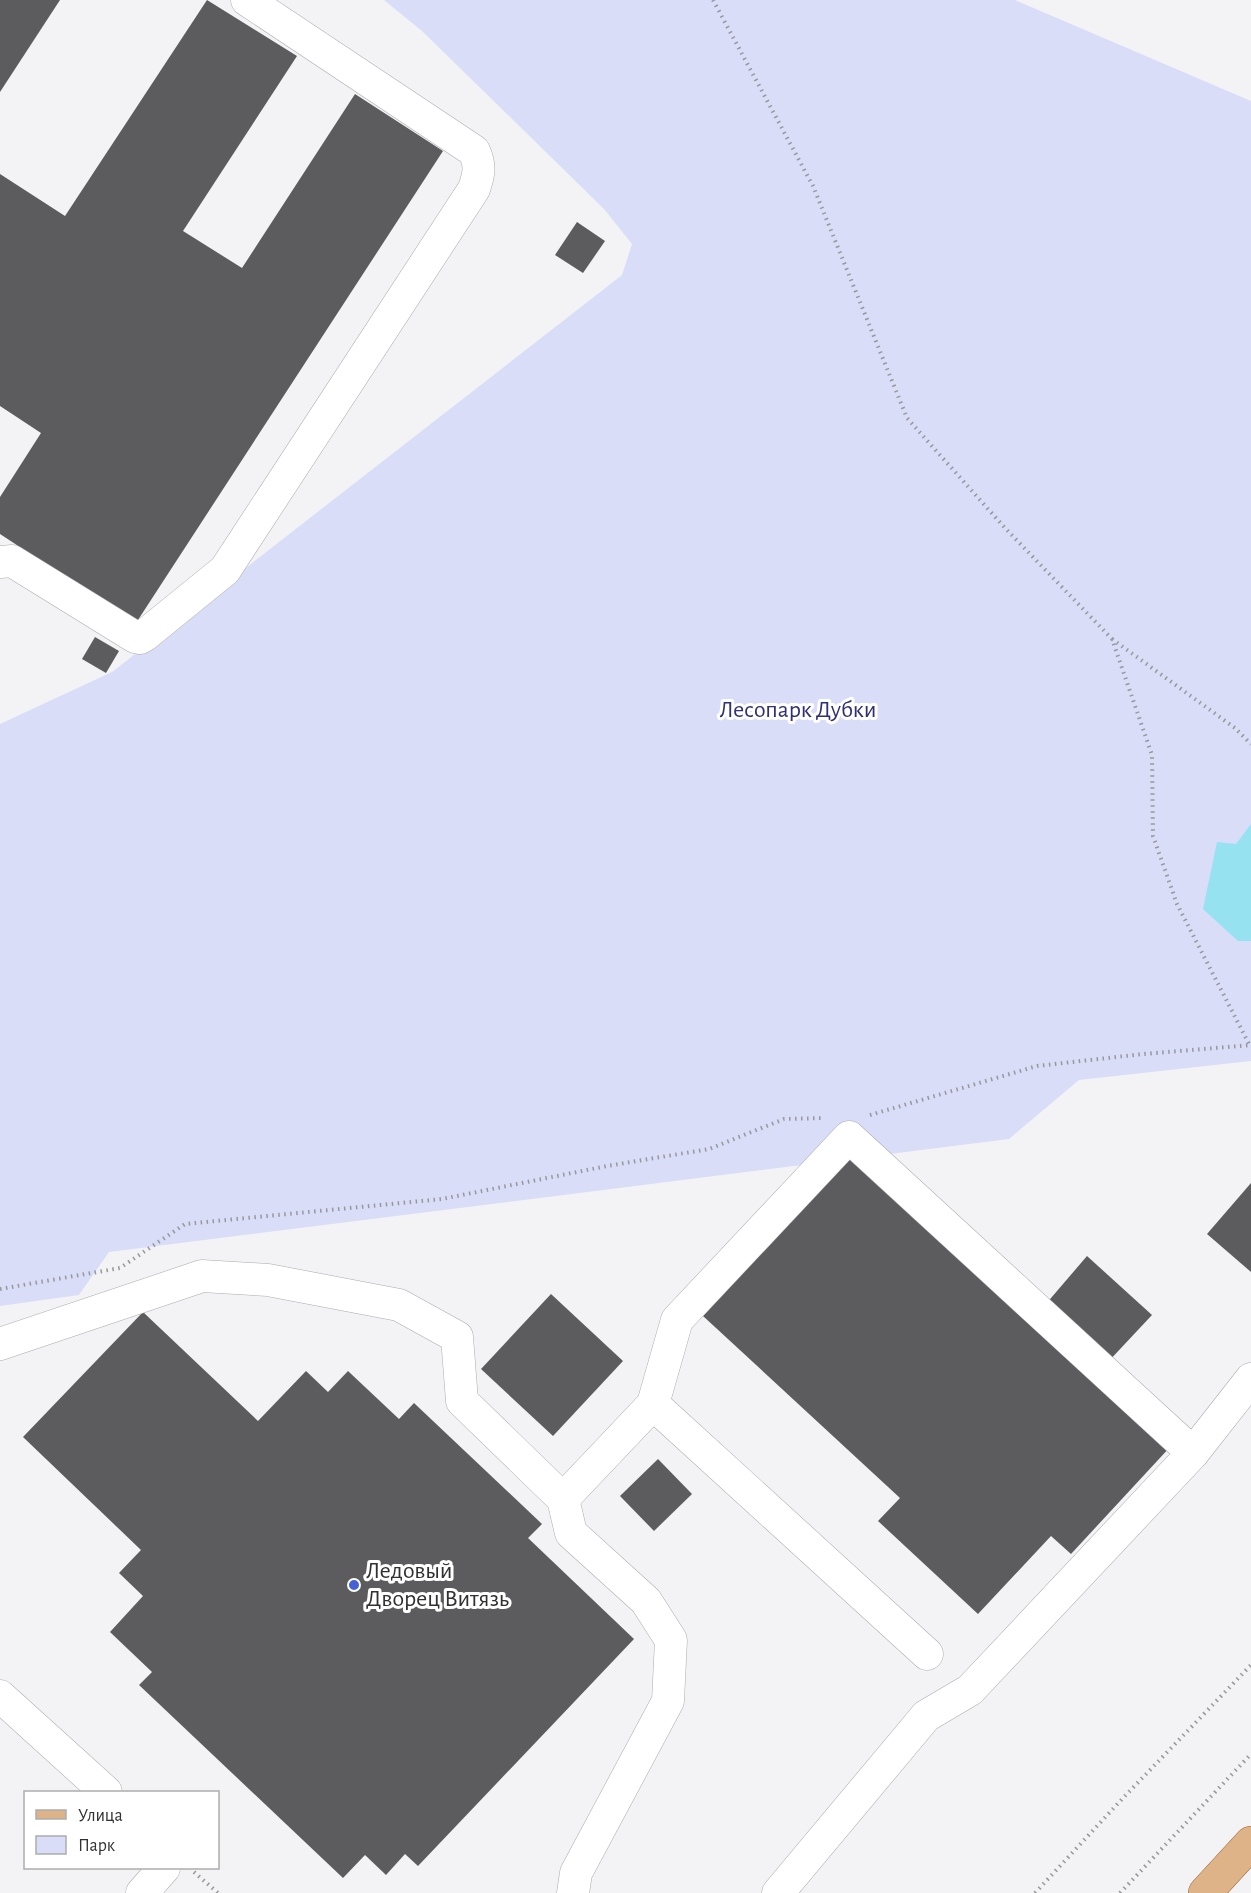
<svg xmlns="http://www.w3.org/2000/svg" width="1251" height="1893" font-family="'Alegreya Sans',sans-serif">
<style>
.green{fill:#d9ddf8}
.water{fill:#96e2f1}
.building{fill:#5c5c5e}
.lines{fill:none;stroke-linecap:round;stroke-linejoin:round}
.minor-casing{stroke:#ababae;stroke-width:33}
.major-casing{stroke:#946437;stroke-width:34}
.path{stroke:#98989a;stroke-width:4;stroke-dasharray:1.5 4.5;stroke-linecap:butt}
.minor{stroke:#fff;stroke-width:32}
.major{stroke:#dfb388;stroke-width:33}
.poi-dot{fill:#4662d5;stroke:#fff;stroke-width:2}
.labels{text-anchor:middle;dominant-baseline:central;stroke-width:6;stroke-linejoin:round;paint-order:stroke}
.park-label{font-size:24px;fill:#2f3171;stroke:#fff}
.poi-label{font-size:24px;fill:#313132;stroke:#fff;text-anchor:start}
</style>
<rect width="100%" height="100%" fill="#f3f3f6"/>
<path class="green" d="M384,0H1015L1251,101V1061L1079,1080L1009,1139L109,1252L79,1295L0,1306V724L112,672L622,275L632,244L604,209L422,31Z"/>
<path class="water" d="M1251,824V941H1238L1203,909L1217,842L1236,844Z"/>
<g class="building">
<path d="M0,0H60L0,92Z"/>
<path d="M207,0L297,56L183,231L242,268L355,94L443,151L136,623L0,534V497L41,433L0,406V174L65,216Z"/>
<path d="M577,222L605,241L583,273L555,255Z"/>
<path d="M95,637L119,651L106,673L82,659Z"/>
<path d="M854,1154L1171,1446L1071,1554L1051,1536L978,1614L878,1521L900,1498L703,1316Z"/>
<path d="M1251,1183V1272L1207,1234Z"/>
<path d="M1087,1256L1152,1315L1107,1363L1045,1305Z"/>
<path d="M551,1294L623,1361L553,1436L481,1369Z"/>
<path d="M143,1312L258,1421L306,1371L328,1392L348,1371L399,1419L414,1403L542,1524L528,1538L634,1639L418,1866L405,1854L386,1875L365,1855L343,1878L139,1685L152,1672L110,1632L143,1596L119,1573L141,1550L23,1437Z"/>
<path d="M658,1459L692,1494L654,1531L620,1496Z"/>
</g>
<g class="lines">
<g class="minor-casing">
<g id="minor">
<path d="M0,562L12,561L135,637L140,638L145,635L225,570L474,189C479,174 481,166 474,151L247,0"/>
<path d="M0,1344L202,1276L268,1280L399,1305L457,1337L462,1401L563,1499L571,1533L646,1601L671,1640L668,1701L576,1873L573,1893"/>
<path d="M653,1404L677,1320L849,1137L1193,1453"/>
<path d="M563,1499L653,1404L927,1654"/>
<path d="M0,1696L106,1792"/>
<path d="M142,1893L164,1868"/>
<path d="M778,1893L926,1716L970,1690L1193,1453L1251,1379"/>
</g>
</g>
<g class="major-casing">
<path id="major" d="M1205,1893L1251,1843"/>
</g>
<g class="path">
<path d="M713,0L813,186L907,418L1005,528L1112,639L1152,755L1153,836L1177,904L1250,1046"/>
<path d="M1112,639L1235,728L1251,744"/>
<path d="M870,1115L1037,1066L1143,1054L1251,1045"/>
<path d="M0,1289L120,1268L185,1224L442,1199L607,1166L709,1149L784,1119L824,1118"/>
<path d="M194,1872L218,1893"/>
<path d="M1035,1893L1124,1797L1251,1665"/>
<path d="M1120,1893L1251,1754"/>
</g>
<use href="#minor" class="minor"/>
<use href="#major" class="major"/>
</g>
<circle class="poi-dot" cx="354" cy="1585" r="6"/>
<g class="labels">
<g class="park-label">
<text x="798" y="710">Лесопарк Дубки</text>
</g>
<g class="poi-label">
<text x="366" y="1571">Ледовый<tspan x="366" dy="28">Дворец Витязь</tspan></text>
</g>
</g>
<rect x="24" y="1791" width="195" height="78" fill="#ffffff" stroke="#adadad" stroke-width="1.5"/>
<rect x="36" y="1810" width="30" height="9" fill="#dfb388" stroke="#adadad" stroke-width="1.5"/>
<text x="78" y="1821" font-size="18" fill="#313132">Улица</text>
<rect x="36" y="1836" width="30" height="18" fill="#d9ddf8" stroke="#adadad" stroke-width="1.5"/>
<text x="78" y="1851" font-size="18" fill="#313132">Парк</text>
</svg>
